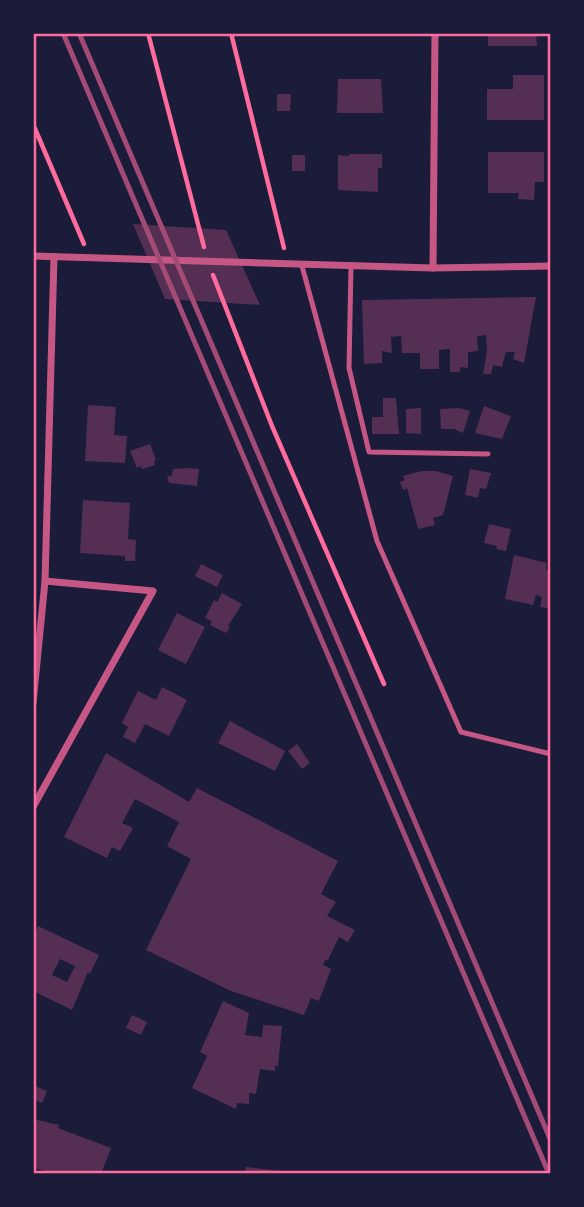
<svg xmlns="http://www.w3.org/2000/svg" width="584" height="1207" font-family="'Work Sans',sans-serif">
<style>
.building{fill:#542f53;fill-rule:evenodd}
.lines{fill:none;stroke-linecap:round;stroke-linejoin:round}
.path{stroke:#ff6b9d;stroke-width:4.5}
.service{stroke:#c65784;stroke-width:5}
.minor{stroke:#c65784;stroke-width:7}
.rail{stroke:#a44b75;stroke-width:5}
.neatline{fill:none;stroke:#ff6b9d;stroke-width:2.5}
</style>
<rect width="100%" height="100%" fill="#1b1b3a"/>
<g class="building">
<path d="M488,33H536L537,46H488Z"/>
<path d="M513,75H544V120H487V89H513Z"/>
<path d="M338,79H381L383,113H337Z"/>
<path d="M277,94H291L290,111H277Z"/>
<path d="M488,152H544V182H535L534,200L518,199L519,193H488Z"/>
<path d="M349,154H382V168H378V192L338,190V155L349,156Z"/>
<rect x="292" y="155" width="13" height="16"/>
<path d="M133,224L226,230L260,305L165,299Z"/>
<path d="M536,297L524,363L513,359L515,352H506L502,367L493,365L491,374H483L487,351L486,335L477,336L478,351L468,352V368L460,367V372H450V349L439,350V369H420V353H402L401,336L391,337L392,353L382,351V363L364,364L362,300Z"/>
<path d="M383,398H396L399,434H372V417H383Z"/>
<path d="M88,405L116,407L114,435L127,436L125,463L85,461Z"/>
<path d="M484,406L511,416L502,439L475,433Z"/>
<path d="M421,408V434L406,433V409Z"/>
<path d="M459,408L470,411L463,433L454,429H441L440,409Z"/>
<path d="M150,444L156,460L154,461L155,465L142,469L141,466L137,468L130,451Z"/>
<path d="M188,468L199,469L197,486L169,483L167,476H172L173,469Z"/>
<path d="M470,469L491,473L486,489L480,488L478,498L465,495Z"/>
<path d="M422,471H436L453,476L443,515L433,518L435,525L418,529L407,488L403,490L400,482L405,480L403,476Z"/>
<path d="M83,500L130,503L128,539L136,540L135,561H125V556L80,553Z"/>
<path d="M489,524L511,529L506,551L496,549L497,546L484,543Z"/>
<path d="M514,555L547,563L546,570L551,571V609L540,607L542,597L536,595L533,605L505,599Z"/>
<path d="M201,564L223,575L217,587L195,576Z"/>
<path d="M222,593L242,604L228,626L230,627L226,633L210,625L212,621L205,618L214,600L217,602Z"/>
<path d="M177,613L205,627L186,664L158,650Z"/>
<path d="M162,687L187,700L169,736L145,724L135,743L123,737L128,727L122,723L138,691L156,700Z"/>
<path d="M230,721L285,751L275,771L218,743Z"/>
<path d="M297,744L310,763L302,769L288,751Z"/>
<path d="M106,753L189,802L197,788L338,861L321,894L336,902L327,916L355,930L348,942L339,937L328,960H325L323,965L331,969L319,1001L311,998L304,1015L231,991L146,950L191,859L167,846L179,822L135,799L122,823L133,828L120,851L112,847L107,858L64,837Z"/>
<path d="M38,926L99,955L90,974L88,972L72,1010L33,991V938ZM60,959L75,966L67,982L52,975Z"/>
<path d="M223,1001L249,1013L245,1035L262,1037L263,1025L282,1026L278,1066H275V1071L260,1069L256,1094L249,1093V1104L237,1103L236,1109L192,1088L207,1056L200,1052Z"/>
<path d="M132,1015L147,1022L141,1035L126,1028Z"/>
<path d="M33,1085L47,1091L42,1103L33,1099Z"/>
<path d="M33,1119L59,1125L58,1128L111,1148L101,1174H49L50,1172L33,1168Z"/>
<path d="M246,1167L291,1172V1174H245Z"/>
</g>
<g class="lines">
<g class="path">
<path d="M148,33L204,247"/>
<path d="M231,33L284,248"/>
<path d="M33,124L84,244"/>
<path d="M213,275L272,426L384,684"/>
</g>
<g class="service">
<path d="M302,266L377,541L461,732L551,754"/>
<path d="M351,267L349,368L369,452L488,454"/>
</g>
<g class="minor">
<path d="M33,256L433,268L551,266"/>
<path d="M433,268L435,33"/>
<path d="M33,703L45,581L54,257"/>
<path d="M33,807L153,591L45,581"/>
</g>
<g class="rail">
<path d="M63,33L549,1174"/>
<path d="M79,33L551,1141"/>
</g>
</g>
<rect width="584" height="1207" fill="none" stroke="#1b1b3a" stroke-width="70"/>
<rect x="35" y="35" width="514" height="1137" class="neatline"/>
</svg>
